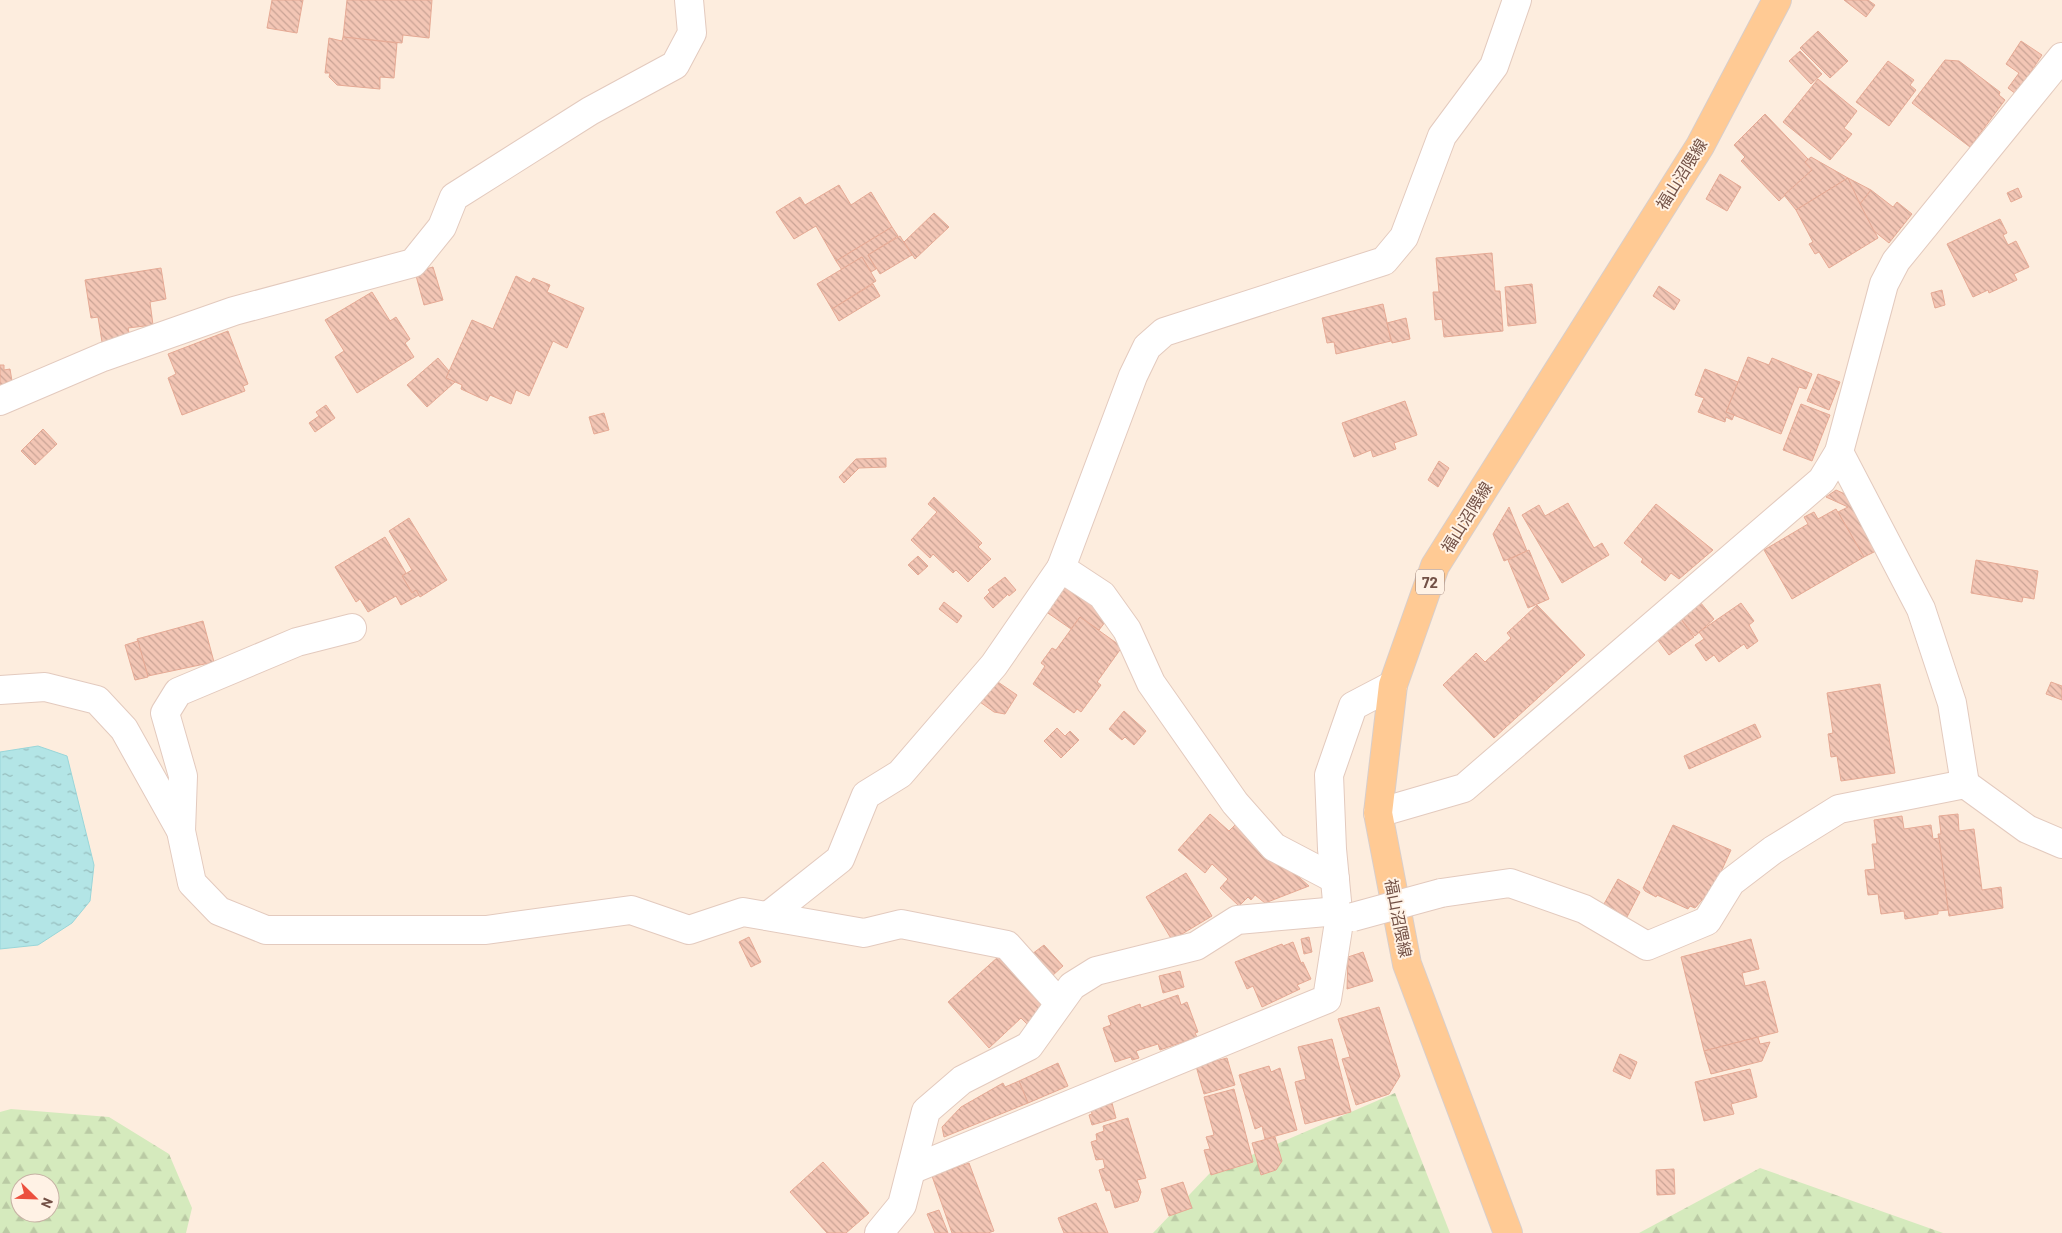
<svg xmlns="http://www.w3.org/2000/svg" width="2062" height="1233" font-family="Barlow,'Noto Sans JP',sans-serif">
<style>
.forest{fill:url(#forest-firs);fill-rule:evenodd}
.water{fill:url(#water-ripples);stroke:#99d6d9}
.building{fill:url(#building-back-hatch);stroke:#e6aa95}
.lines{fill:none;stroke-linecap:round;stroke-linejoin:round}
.minor-casing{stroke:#e3cabe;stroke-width:30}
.major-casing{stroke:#d8cecb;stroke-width:30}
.minor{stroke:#fff;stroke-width:28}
.major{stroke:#ffca94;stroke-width:28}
.minor-bridge-casing{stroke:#e3cabe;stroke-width:30;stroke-linecap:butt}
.minor-bridge{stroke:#fff;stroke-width:28}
.labels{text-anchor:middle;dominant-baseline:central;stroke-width:4;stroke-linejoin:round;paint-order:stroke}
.shield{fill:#fff2e5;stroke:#9d8176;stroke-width:1}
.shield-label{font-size:15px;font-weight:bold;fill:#735146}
.street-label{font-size:16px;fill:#735146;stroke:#fff2e5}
</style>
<defs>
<pattern id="forest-firs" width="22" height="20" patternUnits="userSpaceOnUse" patternTransform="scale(1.25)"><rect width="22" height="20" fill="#d5eabd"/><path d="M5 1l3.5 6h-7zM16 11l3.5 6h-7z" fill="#bacaa4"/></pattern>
<pattern id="water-ripples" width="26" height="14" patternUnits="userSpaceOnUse" patternTransform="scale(1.25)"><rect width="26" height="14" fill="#b3e5e6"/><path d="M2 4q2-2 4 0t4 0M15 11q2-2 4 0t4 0" fill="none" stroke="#96bcbc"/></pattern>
<pattern id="building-back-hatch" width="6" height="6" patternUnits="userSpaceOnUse" patternTransform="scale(1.25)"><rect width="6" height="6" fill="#f3c6b5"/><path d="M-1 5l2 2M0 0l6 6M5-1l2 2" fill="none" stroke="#c9a395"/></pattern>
</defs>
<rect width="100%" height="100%" fill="#fdedde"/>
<g class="forest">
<path d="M1395,1093L1450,1233H1153L1210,1173Z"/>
<path d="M11,1109L109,1117L169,1154L192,1208L186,1233H0V1112ZM20,1183H50V1213H20Z"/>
<path d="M1760,1168L1943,1233H1639Z"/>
</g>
<path class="water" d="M38,746L67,756L94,865L90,901L72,923L38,945L0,949V752Z"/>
<g class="building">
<path d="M272,0H303L297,33L267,28Z"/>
<path d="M347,0H432L429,38L403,35L402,43L343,37Z"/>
<path d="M1844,0H1868L1875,5L1866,17Z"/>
<path d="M1818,31L1848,61L1830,78L1800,48Z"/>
<path d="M343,37L397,43L394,78L380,77V89L337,85L329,77L330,73H325L329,38L342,41Z"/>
<path d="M2021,41L2042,55L2016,94L2008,88L2019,73L2006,64Z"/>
<path d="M1800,51L1822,74L1811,84L1789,61Z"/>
<path d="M1945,60L1959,61L2000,92L1999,95L2005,100L1970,147L1912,103Z"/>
<path d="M1888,61L1914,80L1910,85L1916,90L1889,126L1856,102Z"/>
<path d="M1818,79L1857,111L1844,128L1852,134L1830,160L1783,122Z"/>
<path d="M1765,114L1808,159L1805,162L1812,170L1779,201L1741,161L1745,157L1734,145Z"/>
<path d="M1811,157L1848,178L1796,210L1784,195L1812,170L1805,162Z"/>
<path d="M1720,174L1741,187L1727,211L1706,199Z"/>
<path d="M1848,178L1878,238L1829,268L1819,252L1815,254L1809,244L1813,242L1796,210Z"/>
<path d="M1848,178L1871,190L1860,204Z"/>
<path d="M839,185L851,205L871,192L892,227L836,261L816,226L794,239L776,212L800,197L805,205Z"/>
<path d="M2018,188L2022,197L2011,202L2007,193Z"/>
<path d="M1871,190L1893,207L1897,202L1912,214L1889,243L1874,231L1860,204Z"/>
<path d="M934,213L949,227L915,259L904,242Z"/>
<path d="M2000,219L2007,233L2003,235L2008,245L2016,241L2029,267L2014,274L2017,280L1989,293L1988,290L1973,297L1947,244Z"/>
<path d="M892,227L898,236L868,255L876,269L871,272L862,257L842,270L836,261Z"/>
<path d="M900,236L912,255L880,274L868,255Z"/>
<path d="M1492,253L1495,291H1500L1503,331L1444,337L1442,319L1435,320L1433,292H1439L1436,258Z"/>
<path d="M862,257L876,281L832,309L817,284Z"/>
<path d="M433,267L443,300L424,305L415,272Z"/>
<path d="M161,268L166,299L150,302L153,325L128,328L130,337L102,342L98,317L91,318L85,280Z"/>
<path d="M516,276L530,283L533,278L550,285L547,292L584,308L567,348L553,341L529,396L516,390L511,404L490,395L487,401L461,389L462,385L446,378L472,320L493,329Z"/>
<path d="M873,284L880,296L839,321L832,309Z"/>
<path d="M1532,284L1536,323L1508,326L1505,287Z"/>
<path d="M1659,286L1680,300L1674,310L1653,296Z"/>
<path d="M1942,290L1945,305L1935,308L1931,293Z"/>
<path d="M372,292L390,321L396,317L410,339L405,343L414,357L357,393L335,357L344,351L325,320Z"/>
<path d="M1383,304L1391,341L1336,354L1334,342L1327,343L1322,318Z"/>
<path d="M1406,318L1410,339L1392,343L1387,323Z"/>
<path d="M228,331L248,384L243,386L245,391L182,415L168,378L176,374L168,354Z"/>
<path d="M1748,357L1769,365L1772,358L1812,374L1806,389L1799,387L1781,434L1726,412Z"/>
<path d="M438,358L449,371L446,378L455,382L427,407L407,385Z"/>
<path d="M0,365H4V370L10,369L12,381L6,382V388H0Z"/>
<path d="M1705,369L1738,382L1726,412L1734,415L1732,420L1726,417L1725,422L1698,412L1704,398L1695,395Z"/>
<path d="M1818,374L1840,382L1829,410L1807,401Z"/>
<path d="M1405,401L1417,435L1394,443L1396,449L1373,457L1371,450L1354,457L1342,423Z"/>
<path d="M1801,404L1830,415L1812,461L1783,450Z"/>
<path d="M326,405L335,418L315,432L309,423L319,416L316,412Z"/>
<path d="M604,413L609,430L594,434L589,417Z"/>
<path d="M43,429L57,444L35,465L21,451Z"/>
<path d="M886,458V467L859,468L844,483L839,477L856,459Z"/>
<path d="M1439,461L1449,468L1438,487L1428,480Z"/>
<path d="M1836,490L1854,498L1878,550L1864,557L1838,512L1848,507L1826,497Z"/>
<path d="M934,497L982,543L978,547L991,559L968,582L956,570L953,573L933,554L930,558L911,540L937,512L928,504Z"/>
<path d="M1568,503L1594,548L1602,543L1609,555L1562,583L1522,515L1539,505L1545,516Z"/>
<path d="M1656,504L1713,550L1679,579L1671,573L1665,581L1641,562L1643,559L1624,543Z"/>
<path d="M1509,507L1527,551L1504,561L1493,534Z"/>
<path d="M1836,509L1864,557L1792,599L1764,550L1808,524L1804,517L1814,512L1818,519Z"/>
<path d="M409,518L447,580L420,597L416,590L412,593L402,576L412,570L389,531Z"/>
<path d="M385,537L406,573L402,576L412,593L416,590L419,595L401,605L396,596L368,612L360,599L356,602L335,567Z"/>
<path d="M1529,550L1549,599L1528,608L1508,560Z"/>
<path d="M918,556L928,566L918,575L908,565Z"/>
<path d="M1976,560L2038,571L2034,599L2023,597L2022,602L1971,593Z"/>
<path d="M1005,577L1016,590L1009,596L1008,594L993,608L984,598L990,592L988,590Z"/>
<path d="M1063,584L1109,617L1099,630L1080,617L1071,629L1045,611Z"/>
<path d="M944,602L962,616L957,623L939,609Z"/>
<path d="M1700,602L1714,619L1695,636L1680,618Z"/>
<path d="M1741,603L1754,621L1749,625L1758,641L1747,649L1744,644L1719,662L1714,655L1706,661L1695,645L1704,639L1699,632Z"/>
<path d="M1537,605L1585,655L1494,738L1443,685L1476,653L1485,662L1511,638L1507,633Z"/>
<path d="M1080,617L1122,647L1097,682L1101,685L1081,712L1077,709L1074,713L1033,684L1045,666L1041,663L1052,648L1056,650Z"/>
<path d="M1681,619L1694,637L1669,655L1657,639Z"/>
<path d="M203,621L214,662L148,676L137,639Z"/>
<path d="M138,641L148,677L135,680L125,645Z"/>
<path d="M995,680L1017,695L1005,714L994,712L980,702Z"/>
<path d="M2051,682L2062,686V700L2046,694Z"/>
<path d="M1880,684L1895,773L1841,781L1837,756L1831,757L1828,734L1833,733L1827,693Z"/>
<path d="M1124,711L1146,731L1134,745L1125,737L1122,740L1109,729Z"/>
<path d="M1755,724L1761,737L1689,769L1684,756Z"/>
<path d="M1057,728L1065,736L1070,731L1079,740L1061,758L1044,741Z"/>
<path d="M1210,814L1229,831L1237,823L1309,886L1265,903L1255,895L1251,900L1248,897L1239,906L1220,888L1228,879L1212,864L1205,873L1178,850Z"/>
<path d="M1958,814L1959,831L1974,829L1982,890L2001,887L2003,908L1949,916L1938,834H1941L1939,816Z"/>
<path d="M1902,816L1904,829L1931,825L1933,839L1939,838L1948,910L1938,911V914L1905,919L1904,911L1881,914L1878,894L1868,895L1865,870L1875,869L1872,844H1877L1874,820Z"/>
<path d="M1673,825L1731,850L1715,885L1695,908L1690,906L1688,909L1657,895L1656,897L1645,891L1643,888Z"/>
<path d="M1186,873L1212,916L1172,940L1146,897Z"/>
<path d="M1618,879L1640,892L1627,917L1604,904Z"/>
<path d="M749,937L761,962L751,967L739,942Z"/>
<path d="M1309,937L1312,952L1304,954L1301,939Z"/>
<path d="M1751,939L1759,969L1742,973L1745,986L1765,981L1778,1032L1704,1051L1681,957Z"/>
<path d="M1293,942L1301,963L1303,962L1311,979L1297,985L1300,989L1262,1007L1253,986L1247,989L1235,962L1282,944L1283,946Z"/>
<path d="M1044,945L1063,966L1052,976L1032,954Z"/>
<path d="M1363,952L1373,981L1347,989L1348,957Z"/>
<path d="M998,957L1045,1009L1027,1024L1021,1018L989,1048L948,1002Z"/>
<path d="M1180,971L1184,987L1163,993L1159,976Z"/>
<path d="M1178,995L1181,1005L1187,1002L1198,1032L1195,1033L1197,1037L1160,1050L1158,1044L1136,1051L1139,1058L1132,1060L1131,1057L1115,1062L1103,1028L1111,1025L1108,1016L1140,1004L1141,1008Z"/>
<path d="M1379,1007L1400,1076L1389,1094L1356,1105L1342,1059L1350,1057L1338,1019Z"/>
<path d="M1758,1037L1760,1044L1770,1042L1762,1061L1711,1074L1704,1051Z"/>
<path d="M1332,1039L1351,1112L1305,1124L1295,1082L1306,1079L1298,1047Z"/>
<path d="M1620,1054L1637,1062L1630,1079L1613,1071Z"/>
<path d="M1227,1058L1235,1085L1204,1094L1196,1066Z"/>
<path d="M1058,1063L1068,1086L1028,1103L1019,1081Z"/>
<path d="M1269,1066L1271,1072L1280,1068L1297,1130L1265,1139L1262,1126L1255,1129L1239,1075Z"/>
<path d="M1750,1069L1757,1097L1731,1104L1734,1114L1704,1121L1695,1082Z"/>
<path d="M1019,1081L1028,1103L944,1137L942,1127L961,1107L1003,1083L1005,1087Z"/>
<path d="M1234,1089L1253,1162L1211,1175L1204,1150L1210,1149L1206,1137L1214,1135L1204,1097Z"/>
<path d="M1112,1103L1116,1118L1092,1125L1089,1115L1092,1114L1091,1109Z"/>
<path d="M1128,1118L1146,1178L1137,1180L1141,1192L1138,1201L1115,1208L1110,1190L1106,1191L1099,1170L1105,1168L1103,1159L1096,1160L1091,1142L1097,1140L1096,1134L1104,1131L1103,1126Z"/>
<path d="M1275,1137L1282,1161L1276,1170L1261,1175L1252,1143Z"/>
<path d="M823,1162L869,1213L846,1233H827L790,1192Z"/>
<path d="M969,1163L994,1231L988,1233H952L932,1176Z"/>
<path d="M1674,1169L1675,1194L1657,1195L1656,1170Z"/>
<path d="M1183,1182L1192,1208L1169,1216L1161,1189Z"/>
<path d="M1096,1203L1108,1233H1064L1058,1218Z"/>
<path d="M939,1210L948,1233H935L927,1214Z"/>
</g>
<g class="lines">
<g class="minor-casing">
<g id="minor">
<path d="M0,401L103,357L234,311L413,263L442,227L454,197L590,111L675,65L692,33L689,0"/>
<path d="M1839,452L1921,609L1952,703L1965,784"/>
<path d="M0,690L45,687L97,700L124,729L181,831L192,883L219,911L266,930H486L631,910L689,930L743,912L864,933L901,924L1007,945L1059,1003"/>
<path d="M1378,813L1464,788L1822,480L1839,452L1884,284L1896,261L2062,57"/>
<path d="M181,831L183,776L165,713L178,692L297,642L352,628"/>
<path d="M1335,879L1274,847L1235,803L1151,683L1127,630L1102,595L1061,568L1133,376L1147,347L1164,332L1384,261L1404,237L1442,136L1494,66L1517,0"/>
<path d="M1441,893L1510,883L1584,909L1647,946L1707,921L1731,882L1773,850L1839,809L1965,784L2027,829L2062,844"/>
<path d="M768,916L840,859L866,795L900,774L994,665L1061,568"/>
<path d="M913,1169L1327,999L1339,922L1332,849L1329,775L1353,706L1393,685"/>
<path d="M879,1233L902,1205L926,1111L962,1080L1029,1046L1072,986L1096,971L1196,946L1237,920L1338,911"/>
</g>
</g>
<g class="major-casing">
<path id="major" d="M1508,1233L1407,964L1378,813L1393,685L1435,566L1700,146L1777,0"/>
</g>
<use href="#minor" class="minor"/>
<use href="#major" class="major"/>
<g class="minor-bridge-casing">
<path id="minor-bridge" d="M1353,917L1441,893"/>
</g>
<use href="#minor-bridge" class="minor-bridge"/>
</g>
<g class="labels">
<rect class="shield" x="1416" y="569.5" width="28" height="25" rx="4"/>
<g class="shield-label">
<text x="1430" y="582">72</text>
</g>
<g class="street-label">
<text transform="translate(1681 174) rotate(-58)">福山沼隈線</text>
<text transform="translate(1466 517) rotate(-58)">福山沼隈線</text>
<text transform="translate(1399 918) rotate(79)">福山沼隈線</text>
</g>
</g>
<g transform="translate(35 1198) rotate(113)"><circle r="24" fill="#fff2e5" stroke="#c7b2a5"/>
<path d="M0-4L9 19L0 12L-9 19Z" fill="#ec503e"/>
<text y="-8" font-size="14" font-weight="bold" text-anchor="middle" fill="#735146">N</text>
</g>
</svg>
